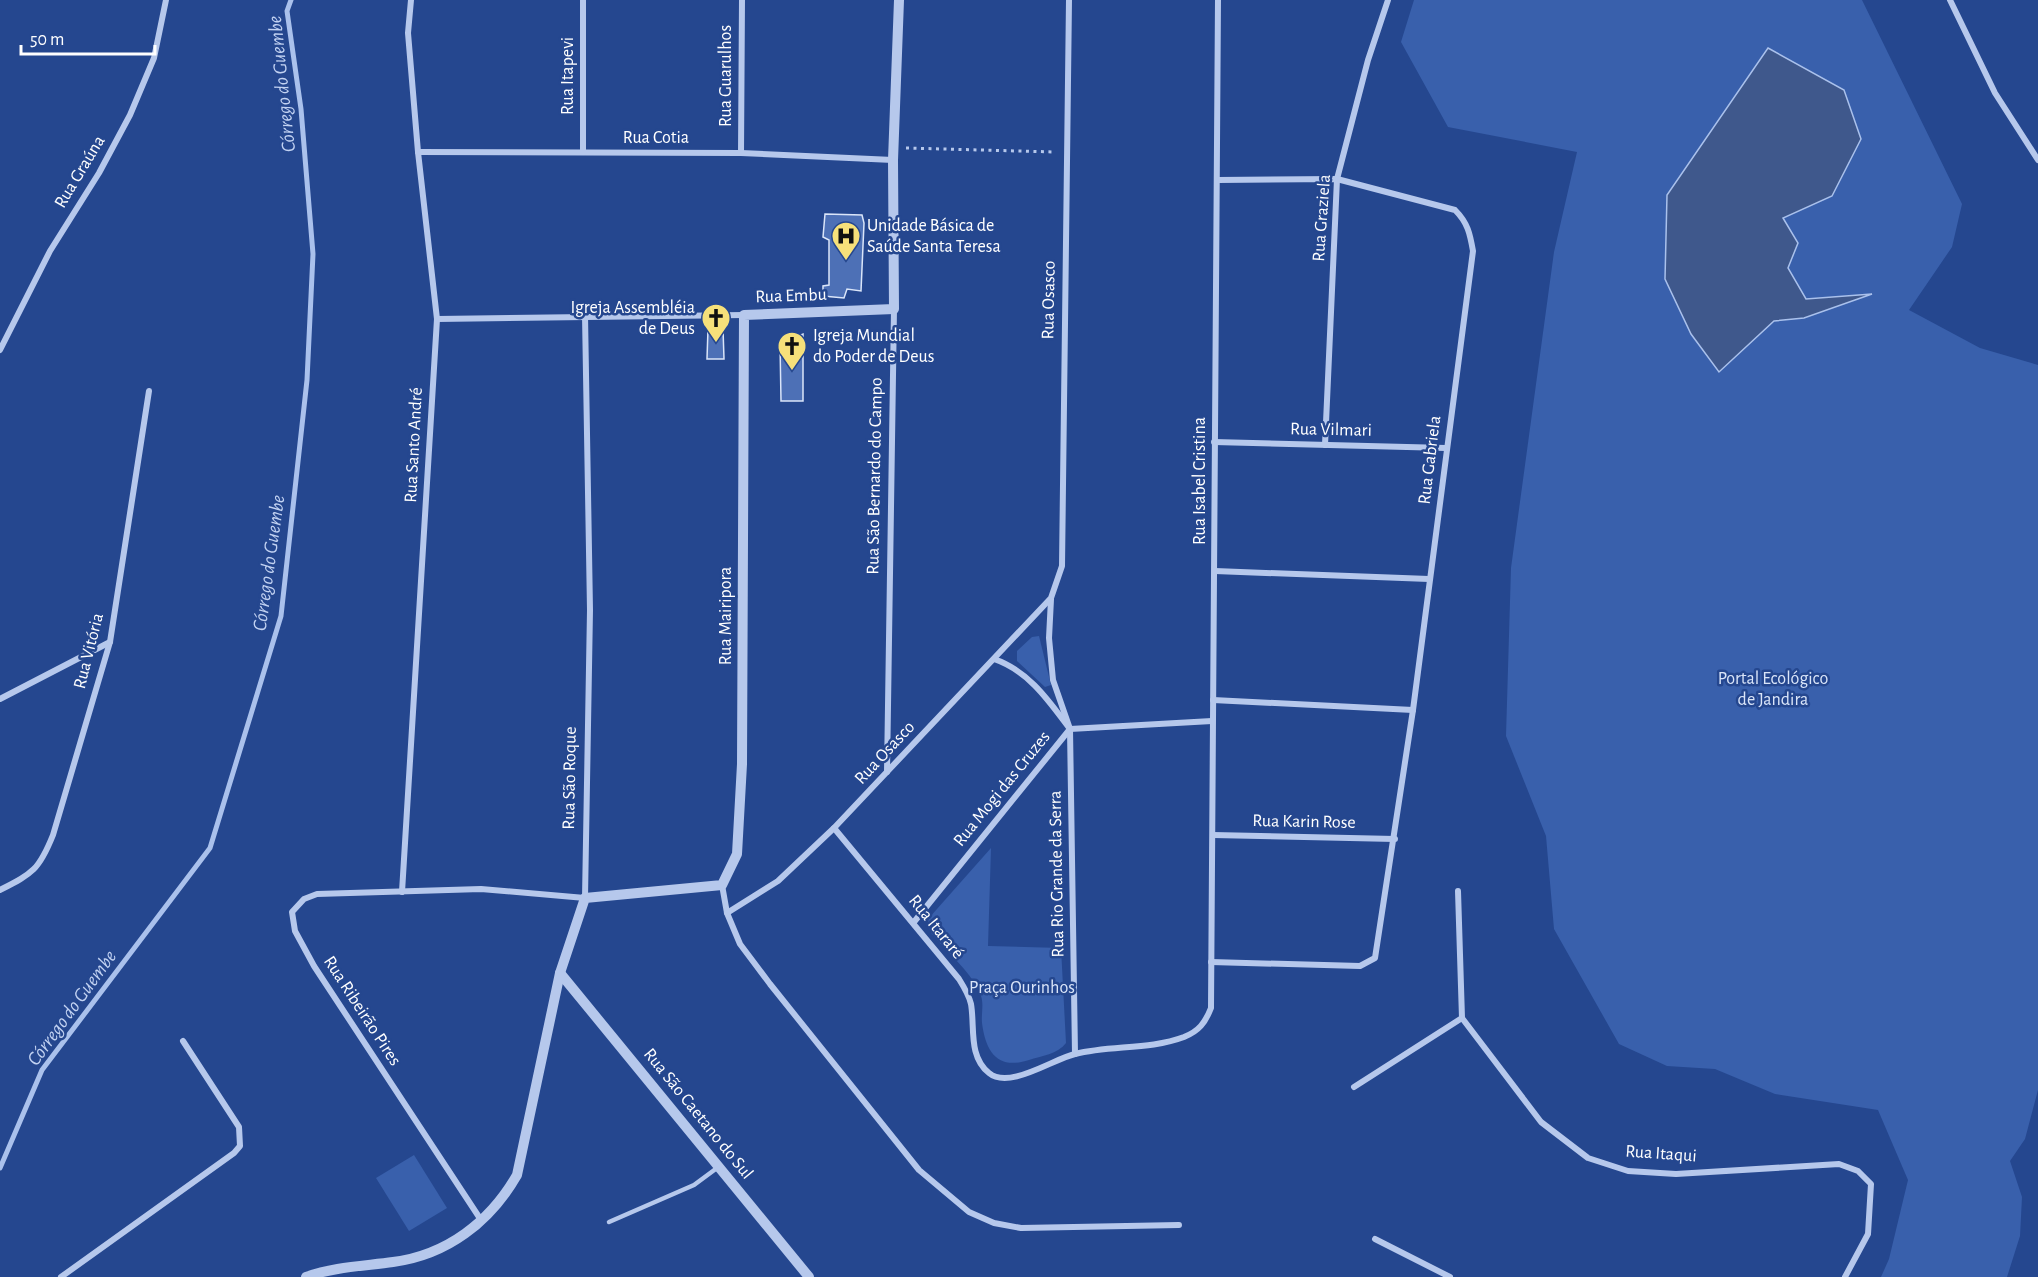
<svg xmlns="http://www.w3.org/2000/svg" width="2038" height="1277" font-family="'Alegreya Sans',sans-serif">
<style>
.green{fill:#3960ac}
.water{fill:#3f588c;stroke:#aac1ec;stroke-width:1.5}
.lines{fill:none;stroke-linecap:round;stroke-linejoin:round}
.stream{stroke:#aac1ec;stroke-width:5}
.building{fill:#4d70b6;stroke:#dae5f9;stroke-width:1.5}
.path{stroke:#b6c8ec;stroke-width:3;stroke-dasharray:3 4.5;stroke-linecap:butt}
.service{stroke:#b6c8ec;stroke-width:4.5}
.minor{stroke:#b6c8ec;stroke-width:6}
.tertiary{stroke:#b6c8ec;stroke-width:10}
.labels{text-anchor:middle;dominant-baseline:central;stroke-width:5;stroke-linejoin:round;paint-order:stroke}
.street-label{font-size:18px;fill:#fff;stroke:#25478f}
.poi-label{font-size:18px;fill:#fff;stroke:#25478f;text-anchor:start}
.park-label{font-size:18px;fill:#dae5f9;stroke:#25478f}
.water-label{font-size:20px;font-style:italic;fill:#c2d2f2;stroke:#25478f}
</style>
<rect width="100%" height="100%" fill="#25478f"/>
<g class="green">
<path d="M1414,0H1862L1962,204L1952,247L1909,310L1980,348L2038,365V1090L2025,1139L2010,1161L2022,1197L2020,1236L2007,1277H1881L1889,1259L1908,1180L1878,1110L1775,1094L1715,1069L1667,1066L1619,1044L1554,929L1546,836L1506,736L1511,568L1554,252L1577,152L1448,127L1401,42Z"/>
<path d="M1039,636L1051,685L1045,687L1017,661V651L1032,637Z"/>
<path d="M991,848L988,946L1061,948L1066,1043C1058,1054 1041,1056 1029,1060C998,1070 986,1053 982,1023C981,1012 985,1002 979,991C969,970 947,952 932,934L927,925L929,918Z"/>
<path d="M414,1155L447,1208L409,1231L376,1178Z"/>
</g>
<path class="water" d="M1768,48L1844,90L1861,139L1832,196L1783,218L1798,243L1788,268L1806,299L1872,294L1804,318L1774,321L1719,372L1691,334L1665,279L1667,195Z"/>
<g class="lines">
<path class="stream" d="M0,1168L42,1070L210,848L281,616L307,380L313,254L301,109L287,11L291,0"/>
</g>
<g class="building">
<path d="M825,214L862,215L864,223L861,291L847,289L844,298L823,296V286L829,285V240L823,237Z"/>
<path d="M708,329H723L724,359H707Z"/>
<path d="M803,334V401H781L780,343Z"/>
</g>
<g class="lines">
<path class="path" d="M906,148L1055,152"/>
<path class="service" d="M609,1222L694,1185L717,1168"/>
<g class="minor">
<path d="M1950,0L1995,93L2038,160"/>
<path d="M418,152L741,153L893,160"/>
<path d="M583,152V0"/>
<path d="M741,153L742,0"/>
<path d="M437,319L744,315"/>
<path d="M0,350L50,251L99,173L130,115L154,58L166,0"/>
<path d="M1214,442L1446,448"/>
<path d="M1325,445L1337,179L1368,60L1388,0"/>
<path d="M1215,571L1429,579"/>
<path d="M1051,599L1049,638L1053,680L1070,729L1075,1054"/>
<path d="M0,699L110,642"/>
<path d="M1213,700L1413,710"/>
<path d="M1070,729L1212,721"/>
<path d="M887,772L894,309"/>
<path d="M834,828L959,979C964,987 969,995 971,1004C975,1027 968,1056 989,1073C1009,1090 1053,1059 1075,1054C1111,1045 1149,1050 1184,1037C1199,1031 1205,1023 1211,1008L1218,0"/>
<path d="M1213,835L1395,839"/>
<path d="M722,885L727,913L740,944L770,984L919,1170L969,1212L994,1223L1021,1228L1179,1225"/>
<path d="M0,890C33,873 39,870 53,835L110,642L149,391"/>
<path d="M1458,891L1462,1018L1541,1122L1588,1158L1628,1171L1676,1174L1839,1164L1858,1171L1871,1184L1868,1234L1845,1277"/>
<path d="M402,892L437,319L418,152L408,33L411,0"/>
<path d="M727,913L778,881L834,828L1051,598L1062,566L1069,0"/>
<path d="M914,922L1070,729C1049,701 1029,671 994,659"/>
<path d="M1211,962L1360,966L1375,958L1413,710L1473,251C1470,234 1468,223 1455,210L1337,179L1218,180"/>
<path d="M1354,1087L1462,1018"/>
<path d="M481,1220L314,966L295,931L292,912L304,899L317,894L481,889L585,898L590,610L585,315"/>
<path d="M1375,1239L1450,1277"/>
<path d="M61,1277L234,1153L240,1146L239,1127L183,1041"/>
</g>
<g class="tertiary">
<path d="M560,973L809,1277"/>
<path d="M306,1277C333,1267 364,1266 393,1262C447,1255 490,1222 517,1175L560,973L585,898L722,885L737,854L742,764L744,315L894,309L893,160L899,0"/>
</g>
</g>
<defs>
<g id="hospital-pin" transform="scale(1.5)"><path d="M0 17L-7.5 6A9.5 9.5 0 1 1 7.5 6Z" fill="#f6e07a" stroke="#25478f"/><path d="M-5-5h3v3.5h4V-5h3V5h-3V1.5h-4V5h-3Z" fill="#111"/></g>
<g id="church-pin" transform="scale(1.5)"><path d="M0 17L-7.5 6A9.5 9.5 0 1 1 7.5 6Z" fill="#f6e07a" stroke="#25478f"/><path d="M-1.2-6h2.4v3.5h3.3v2.4h-3.3V6h-2.4V-.1h-3.3v-2.4h3.3Z" fill="#111"/></g>
</defs>
<g fill-rule="evenodd">
<use href="#hospital-pin" x="846" y="236"/>
<use href="#church-pin" x="716" y="318"/>
<use href="#church-pin" x="792" y="346"/>
</g>
<g class="labels">
<g class="street-label">
<text transform="translate(568 76) rotate(-90)">Rua Itapevi</text>
<text transform="translate(726 76) rotate(-90)">Rua Guarulhos</text>
<text x="656" y="138">Rua Cotia</text>
<text transform="translate(80 172) rotate(-59)">Rua Graúna</text>
<text transform="translate(1322 218) rotate(-86)">Rua Graziela</text>
<text transform="translate(791 296) rotate(-2)">Rua Embu</text>
<text transform="translate(1049 300) rotate(-89)">Rua Osasco</text>
<text transform="translate(1331 430) rotate(1)">Rua Vilmari</text>
<text transform="translate(414 445) rotate(-87)">Rua Santo André</text>
<text transform="translate(1430 460) rotate(-83)">Rua Gabriela</text>
<text transform="translate(875 476) rotate(-89)">Rua São Bernardo do Campo</text>
<text transform="translate(1200 481) rotate(-90)">Rua Isabel Cristina</text>
<text transform="translate(726 616) rotate(-90)">Rua Mairipora</text>
<text transform="translate(89 651) rotate(-76)">Rua Vitória</text>
<text transform="translate(885 753) rotate(-47)">Rua Osasco</text>
<text transform="translate(570 778) rotate(-89)">Rua São Roque</text>
<text transform="translate(1002 789) rotate(-51)">Rua Mogi das Cruzes</text>
<text transform="translate(1304 822) rotate(1)">Rua Karin Rose</text>
<text transform="translate(1057 874) rotate(-91)">Rua Rio Grande da Serra</text>
<text transform="translate(936 927) rotate(51)">Rua Itararé</text>
<text transform="translate(362 1011) rotate(57)">Rua Ribeirão Pires</text>
<text transform="translate(698 1114) rotate(51)">Rua São Caetano do Sul</text>
<text transform="translate(1661 1154) rotate(4)">Rua Itaqui</text>
</g>
<g class="poi-label">
<text x="867" y="226">Unidade Básica de<tspan x="867" dy="21">Saúde Santa Teresa</tspan></text>
<text x="695" y="308" text-anchor="end">Igreja Assembléia<tspan x="695" dy="21">de Deus</tspan></text>
<text x="813" y="336">Igreja Mundial<tspan x="813" dy="21">do Poder de Deus</tspan></text>
</g>
<g class="park-label">
<text x="1773" y="679">Portal Ecológico<tspan x="1773" dy="21">de Jandira</tspan></text>
<text x="1022" y="988">Praça Ourinhos</text>
</g>
<g class="water-label">
<text transform="translate(282 84) rotate(-96)">Córrego do Guembe</text>
<text transform="translate(269 563) rotate(-82)">Córrego do Guembe</text>
<text transform="translate(72 1008) rotate(-54)">Córrego do Guembe</text>
</g>
</g>
<path d="M21 45v9h134v-9" fill="none" stroke="#ffffff" stroke-width="3"/>
<text x="30" y="45" font-size="18" fill="#ffffff" stroke="#25478f" stroke-width="4.5" paint-order="stroke">50 m</text>
</svg>
